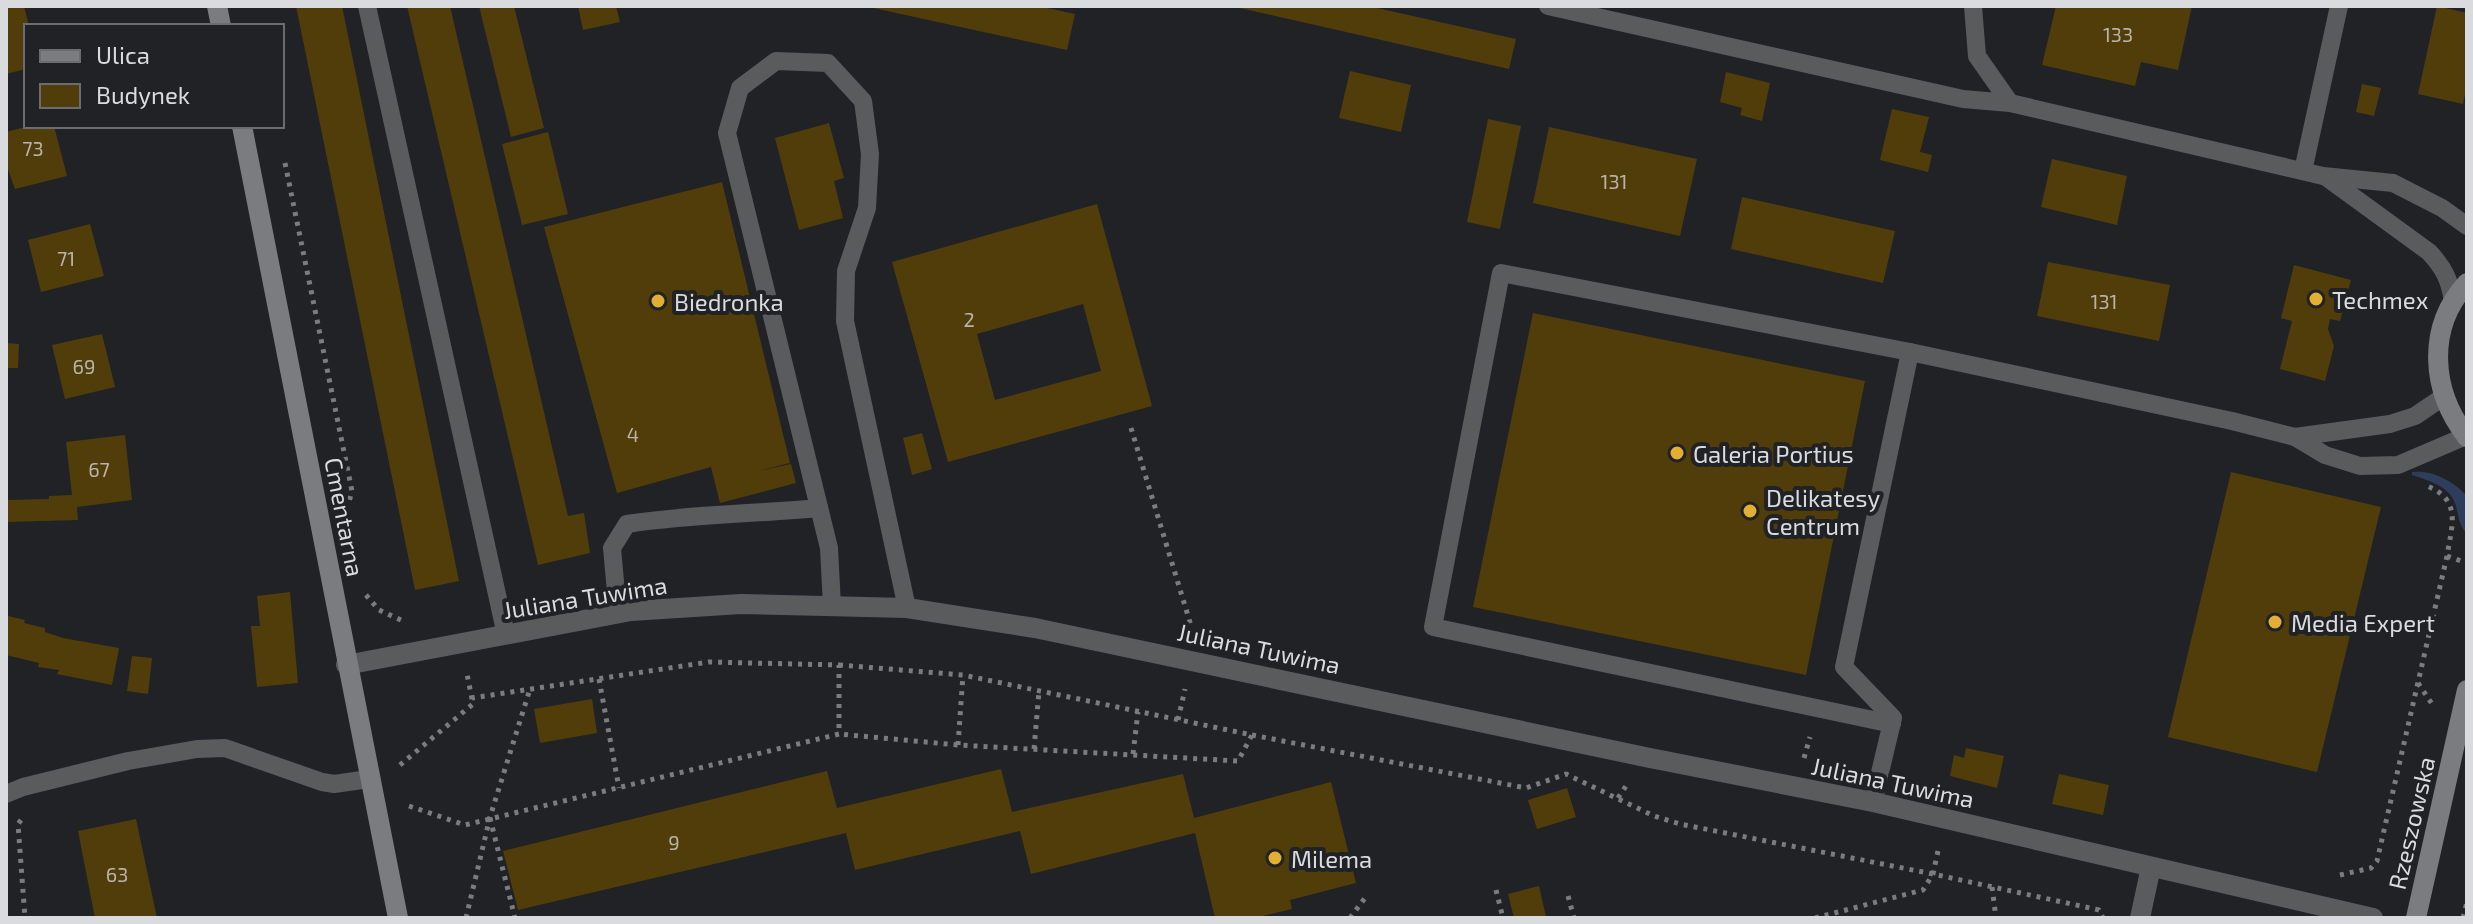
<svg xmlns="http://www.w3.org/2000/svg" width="2473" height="924" font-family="'Exo 2',sans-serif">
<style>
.green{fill:#2d3e5d}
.building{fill:#513d0a;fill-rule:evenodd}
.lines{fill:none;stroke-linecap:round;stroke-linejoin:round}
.path{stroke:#7a7c7f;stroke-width:5;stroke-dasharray:4 6;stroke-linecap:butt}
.lane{stroke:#5a5b5d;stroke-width:18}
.street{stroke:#5a5b5d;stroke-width:20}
.secondary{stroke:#7a7c7f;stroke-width:20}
.poi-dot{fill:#e2af34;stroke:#202226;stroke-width:3}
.labels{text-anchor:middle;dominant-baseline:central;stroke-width:8;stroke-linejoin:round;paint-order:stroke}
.number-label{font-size:20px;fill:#b8b4a9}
.poi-label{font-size:24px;fill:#dadbde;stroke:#202226;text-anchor:start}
.street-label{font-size:24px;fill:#dadbde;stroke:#202226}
</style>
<rect width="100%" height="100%" fill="#202226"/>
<path class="green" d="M2412,472C2433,470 2453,481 2467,496V534C2460,526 2459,520 2457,510C2453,487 2432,482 2412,475Z"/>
<g class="building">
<path d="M13,6H24L29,26H26V69L6,74V8Z"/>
<path d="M296,6H342L459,581L415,590Z"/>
<path d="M407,6H450L568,516L584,513L590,553L538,565Z"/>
<path d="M479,6H514L544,128L511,137Z"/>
<path d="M578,6H616L620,22L583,30Z"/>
<path d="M864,6H1038L1075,14L1067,50Z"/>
<path d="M1231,6H1368L1516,39L1509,69Z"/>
<path d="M2056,6H2192L2178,70L2141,62L2135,86L2042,65Z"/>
<path d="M2437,6L2467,13V84L2463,104L2418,94Z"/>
<path d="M1350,71L1411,85L1401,132L1339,118Z"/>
<path d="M1726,72L1770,83L1762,121L1740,115L1742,108L1720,102Z"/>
<path d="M2362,84L2381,88L2374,116L2356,112Z"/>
<path d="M1892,109L1929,117L1920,152L1932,155L1928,172L1880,160Z"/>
<path d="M1488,119L1521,126L1500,229L1467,222Z"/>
<path d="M829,123L844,178L834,181L843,218L799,230L775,138Z"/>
<path d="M29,126H54L67,176L15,189L6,164V132Z"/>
<path d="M1549,127L1697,159L1680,236L1533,203Z"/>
<path d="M548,132L568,214L522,225L502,144Z"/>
<path d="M2052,159L2127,176L2117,225L2041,207Z"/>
<path d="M722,182L790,463L754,472L791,464L796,483L720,503L711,467L617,493L544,227Z"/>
<path d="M1742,197L1895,231L1883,283L1731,249Z"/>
<path d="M1097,204L1152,406L948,462L892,262ZM1083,304L1101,371L995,400L977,334Z"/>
<path d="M90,224L104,276L41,292L28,240Z"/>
<path d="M2048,262L2170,285L2159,341L2037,316Z"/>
<path d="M2294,265L2351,280L2340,321L2330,319L2328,329L2334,346L2325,381L2280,369L2292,321L2281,318Z"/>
<path d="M1533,313L1865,381L1806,675L1473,607Z"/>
<path d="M102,334L115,387L65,399L52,345Z"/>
<path d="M6,343L19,344L18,368H6Z"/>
<path d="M922,433L932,469L912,475L903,438Z"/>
<path d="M125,435L132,500L77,507L78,520L6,522V500L49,499V496L72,495L66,442Z"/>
<path d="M2231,472L2381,507L2317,772L2168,737Z"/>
<path d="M290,592L298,683L257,687L251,626H260L257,596Z"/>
<path d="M8,616L25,620L24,623L45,628V632L63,638L119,648L112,685L57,674L59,670L38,667L39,663L6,655Z"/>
<path d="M132,656L152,658L148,694L127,691Z"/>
<path d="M592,699L597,733L540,743L534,709Z"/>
<path d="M1966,748L2004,756L1997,788L1950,776L1954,755L1964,758Z"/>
<path d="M1001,769L1012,812L1183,774L1194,818L1331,782L1356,883L1290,900L1292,909L1254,918H1215L1195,833L1031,874L1020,831L855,870L846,833L518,910L503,851L827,771L837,808Z"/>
<path d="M2059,774L2109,785L2103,815L2052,804Z"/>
<path d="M1567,788L1576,817L1537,829L1528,800Z"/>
<path d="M136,819L157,918H95L78,831Z"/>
<path d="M1539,886L1546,917L1514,918L1508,894Z"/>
</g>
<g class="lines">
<g class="path">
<path d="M285,163L352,491L349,502"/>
<path d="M1131,428L1192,629"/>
<path d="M2447,556L2467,563"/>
<path d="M366,595L379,610L403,621"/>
<path d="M839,665L963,675L1252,735L1238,761L958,745L839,734"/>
<path d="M599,679L619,788"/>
<path d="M2418,683L2432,704"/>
<path d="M1178,720L1185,689"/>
<path d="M1252,735L1526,788L1566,774L1654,816L1680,824L1933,874L2099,910L2103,918"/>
<path d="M958,745L963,675"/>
<path d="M1034,749L1039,691"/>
<path d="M1133,754L1138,712"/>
<path d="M1804,758L1810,737"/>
<path d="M400,765L473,704L467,674"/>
<path d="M1618,798L1628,783"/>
<path d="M409,806L465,825L839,734V665L709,662L472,698"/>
<path d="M490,818L515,918"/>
<path d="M21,820L18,824L25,918"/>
<path d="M2340,875L2371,868L2377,861L2447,556C2452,525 2462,500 2427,486"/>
<path d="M1992,887L1996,918"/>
<path d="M1496,890L1503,918"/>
<path d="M1568,896L1574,918"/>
<path d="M466,918L490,817L530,689"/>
<path d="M1350,918L1368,894"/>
<path d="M1815,918L1923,890L1933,874L1939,846"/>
<path d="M2463,918L2467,902"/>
</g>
<g class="lane">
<path d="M367,6L506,635"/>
<path d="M1548,6L1963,99L2010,103L2323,176L2393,183L2442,208L2467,226"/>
<path d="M1973,6L1977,56L2010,103"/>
<path d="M2303,171L2339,6"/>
<path d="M2326,177L2429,252C2444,268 2450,280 2453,302"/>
<path d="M2295,437L2390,424L2415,416L2443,397"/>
<path d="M832,606L829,548L727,133L740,88L776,61L828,63L863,101L870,154L867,208L846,271L845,321L907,608"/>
<path d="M618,614L612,548L627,524C691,514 755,514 819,508"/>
<path d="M1892,724L1433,627L1501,273L1910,352"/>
<path d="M6,794L23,787L128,761L197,749L225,748L322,782L334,784L369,779"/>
<path d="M1873,802L1893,718L1844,667L1910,352L2232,421L2295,437L2325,455L2360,466L2398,465L2466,436"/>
</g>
<g class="street">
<path d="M346,665L631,611L741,604L907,608L1035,628L1645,757L1873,802L2373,918"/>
<path d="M2140,918L2151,867"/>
</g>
<g class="secondary">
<path d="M217,6L221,26"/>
<path d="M242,126L398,918"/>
<path d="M2467,283C2426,328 2431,391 2467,437"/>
<path d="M2416,918L2467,690"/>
</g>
</g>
<g class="poi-dot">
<circle cx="2316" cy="299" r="8"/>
<circle cx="658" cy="301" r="8"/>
<circle cx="1677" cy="453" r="8"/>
<circle cx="1750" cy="511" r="8"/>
<circle cx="2275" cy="622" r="8"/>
<circle cx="1275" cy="858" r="8"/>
</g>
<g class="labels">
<g class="number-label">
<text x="2118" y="34">133</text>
<text x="33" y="148">73</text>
<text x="1614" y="181">131</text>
<text x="66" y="258">71</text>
<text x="2104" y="301">131</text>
<text x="969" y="319">2</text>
<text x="84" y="366">69</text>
<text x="633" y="434">4</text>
<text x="99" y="469">67</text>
<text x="674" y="842">9</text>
<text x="117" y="874">63</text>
</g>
<g class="poi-label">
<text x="2332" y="299">Techmex</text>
<text x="674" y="301">Biedronka</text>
<text x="1693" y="453">Galeria Portius</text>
<text x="1766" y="497">Delikatesy<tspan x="1766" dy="28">Centrum</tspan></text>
<text x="2291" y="622">Media Expert</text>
<text x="1291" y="858">Milema</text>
</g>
<g class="street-label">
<text transform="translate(345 517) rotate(79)">Cmentarna</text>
<text transform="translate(585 597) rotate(-9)">Juliana Tuwima</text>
<text transform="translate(1259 648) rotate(12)">Juliana Tuwima</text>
<text transform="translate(1893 782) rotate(12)">Juliana Tuwima</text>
<text transform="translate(2411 823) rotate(-77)">Rzeszowska</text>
</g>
</g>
<rect width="2473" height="924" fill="none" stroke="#dadbde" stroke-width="16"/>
<rect x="24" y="24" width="260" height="104" fill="#202226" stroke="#6a6c70" stroke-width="2"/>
<rect x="40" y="50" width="40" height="12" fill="#7a7c7f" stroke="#6a6c70" stroke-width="2"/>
<text x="96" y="64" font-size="24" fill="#dadbde">Ulica</text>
<rect x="40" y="84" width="40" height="24" fill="#513d0a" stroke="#6a6c70" stroke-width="2"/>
<text x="96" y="104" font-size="24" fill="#dadbde">Budynek</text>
</svg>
